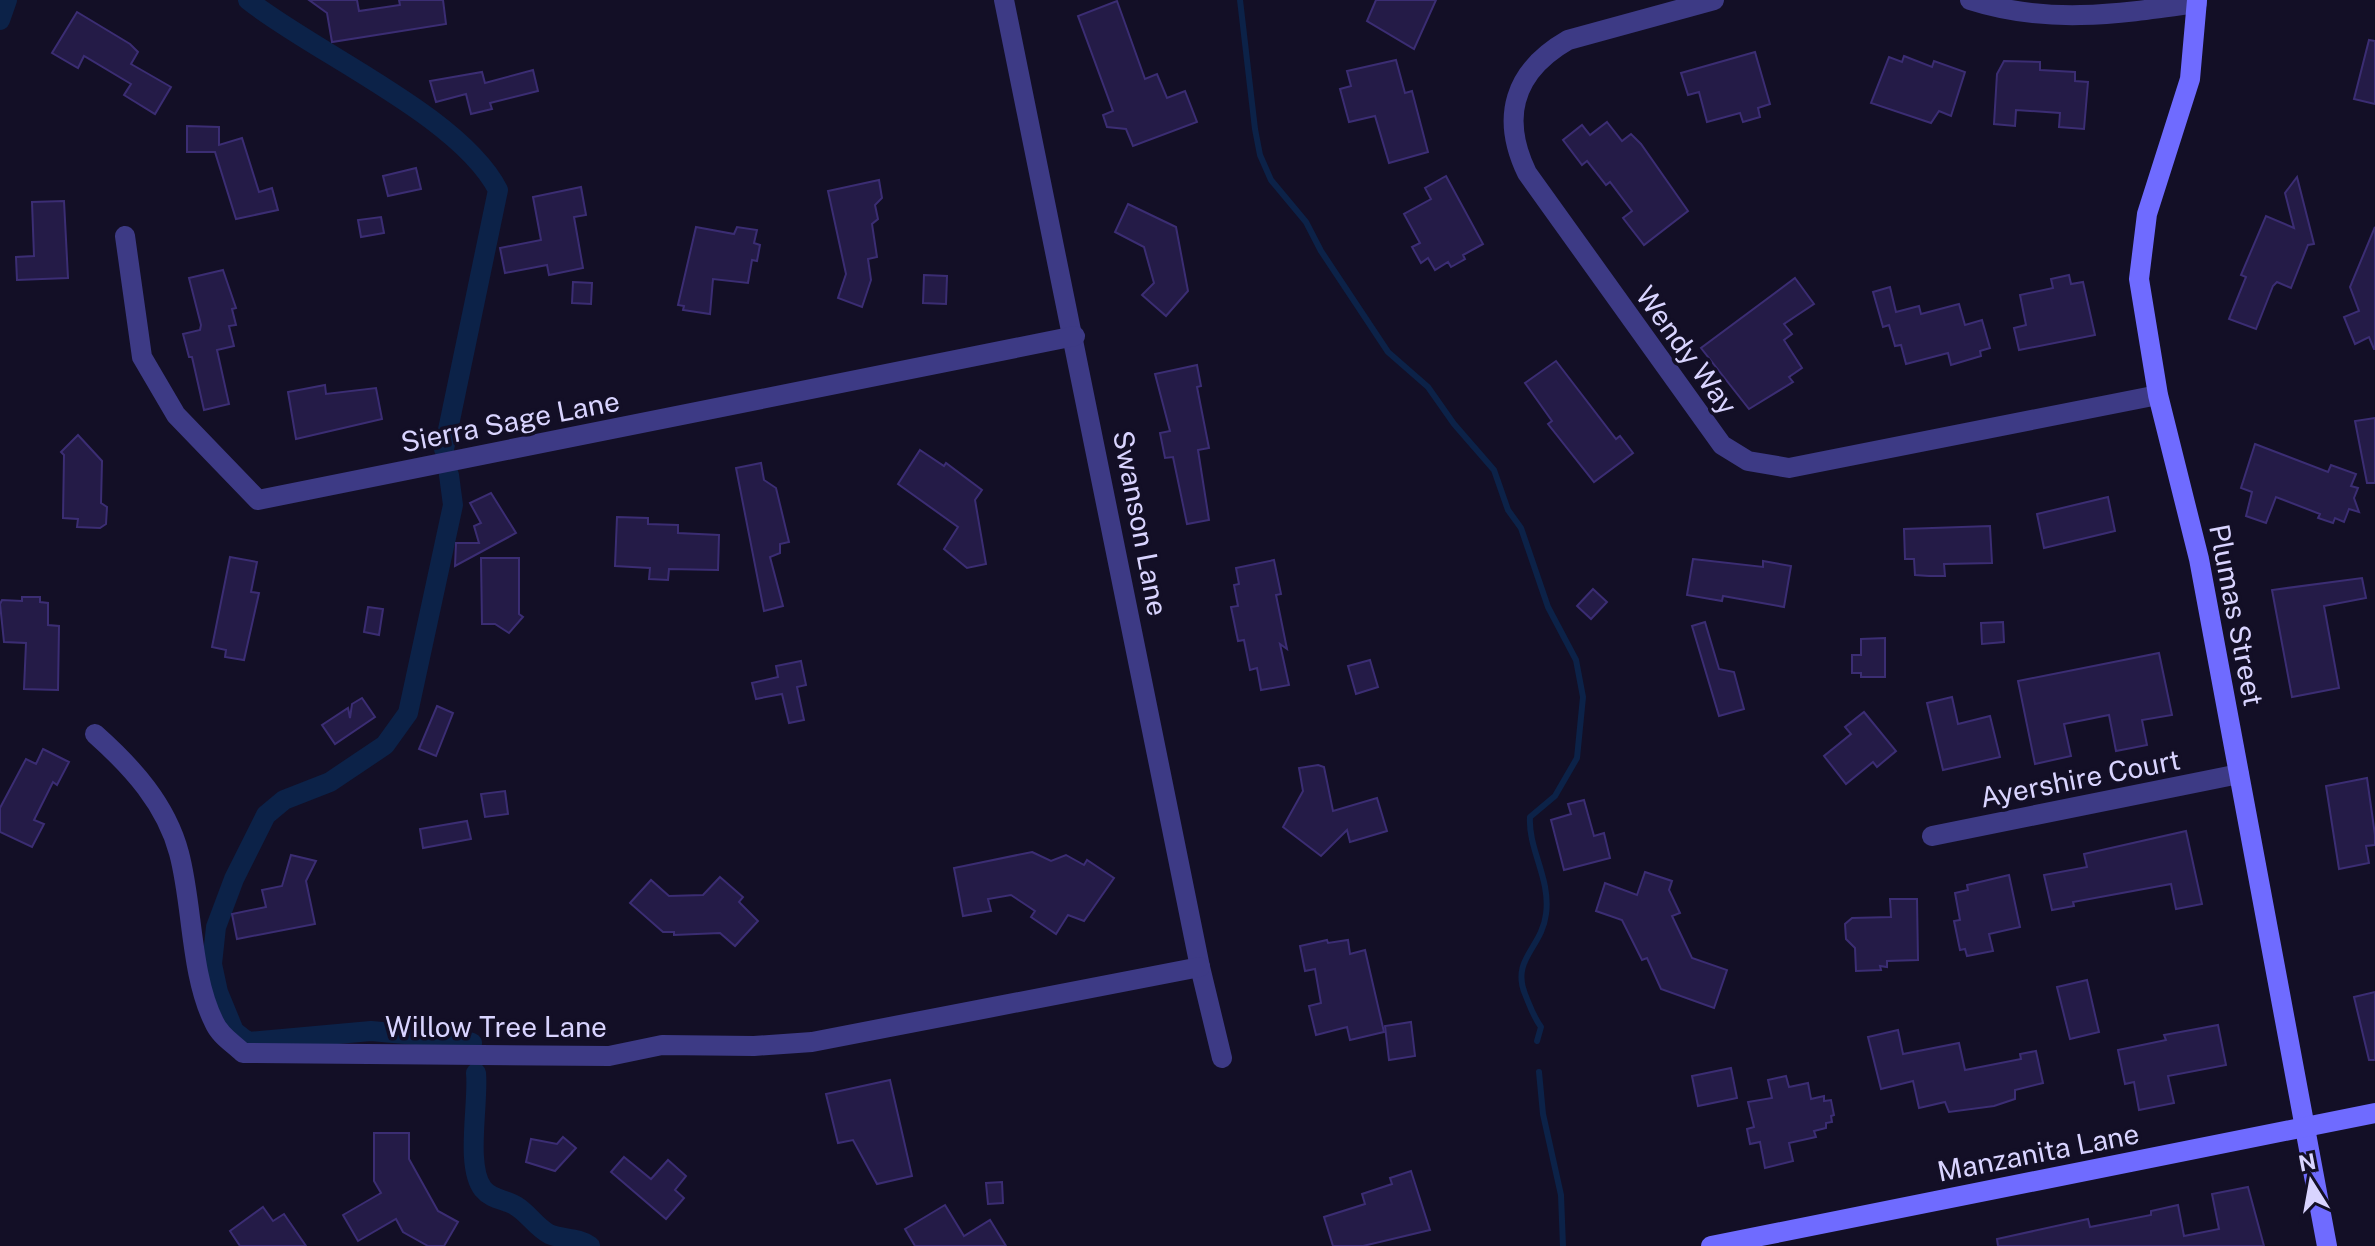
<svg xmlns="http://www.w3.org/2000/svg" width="2375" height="1246" font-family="'Public Sans',sans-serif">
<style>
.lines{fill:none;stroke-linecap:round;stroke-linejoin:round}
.stream{stroke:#0c2248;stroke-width:6}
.canal{stroke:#0c2248;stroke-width:20}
.building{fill:#241b47;stroke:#3b2d73;stroke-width:2}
.street{stroke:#3d3a85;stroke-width:20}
.secondary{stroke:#6f6bff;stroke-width:20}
.labels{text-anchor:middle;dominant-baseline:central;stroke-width:7;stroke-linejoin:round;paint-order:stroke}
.street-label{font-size:28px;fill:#d9d4ff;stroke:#130f26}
</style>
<rect width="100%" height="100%" fill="#130f26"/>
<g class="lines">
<g class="stream">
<path d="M1240,0L1255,129L1260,155L1271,180L1306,222L1321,251L1388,352L1428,387L1454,424L1494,470L1508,510L1521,528L1548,607L1576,660L1583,697L1577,758L1555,796L1530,817C1528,849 1551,879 1546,914C1542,948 1511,959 1525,994C1530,1006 1533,1016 1541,1027L1537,1041"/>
<path d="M1539,1072L1543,1114L1561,1195L1563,1246"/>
</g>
<g class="canal">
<path d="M248,0C315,53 460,116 498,190L444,449"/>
<path d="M0,20L7,0"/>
<path d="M449,475L453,505L408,713L385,745L330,782L284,800L266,815L234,879L216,927L212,964L218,992L234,1031L248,1042L371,1031L460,1039L472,1043"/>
<path d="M476,1073C479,1103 465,1166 483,1189C492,1200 505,1199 516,1206C528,1213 536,1227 549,1234C563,1240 577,1237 590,1246"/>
</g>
</g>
<g class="building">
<path d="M309,0H357L359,11L400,5L399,0H443L446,24L332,42L327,13Z"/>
<path d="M1376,0H1436L1414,49L1367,21Z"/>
<path d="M1117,1L1145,79L1157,74L1167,98L1185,91L1197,122L1133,146L1126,129L1107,127L1103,115L1113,111L1078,16Z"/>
<path d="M77,12L130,44L138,52L131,64L171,87L155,114L124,95L131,84L84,56L78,68L52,53Z"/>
<path d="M2369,40L2375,41V104L2354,99Z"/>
<path d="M1755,52L1770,104L1758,108L1760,117L1743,122L1740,113L1707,122L1699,92L1688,95L1681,73Z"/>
<path d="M1904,56L1932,67L1934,61L1965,72L1951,116L1939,111L1931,123L1871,103L1889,57L1902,62Z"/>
<path d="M1396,60L1405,93L1412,91L1428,152L1389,163L1375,116L1349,122L1340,89L1351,86L1347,71Z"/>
<path d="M2004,61L2040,62V70L2075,72V81L2088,82L2084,129L2059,127L2060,113L2016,110L2015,126L1994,124L1997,74Z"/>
<path d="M533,70L538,91L490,103L492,109L471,114L466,94L436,102L430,81L482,72L485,83Z"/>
<path d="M1607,122L1622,141L1631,134L1641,144L1688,211L1644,245L1623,218L1632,211L1610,182L1606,185L1587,161L1582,165L1563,140L1582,125L1590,135Z"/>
<path d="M187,126L219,127V145L242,138L259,192L272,188L278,210L236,219L215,152H187Z"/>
<path d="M416,168L421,189L388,196L383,176Z"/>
<path d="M1446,176L1483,244L1463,255L1465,259L1451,267L1448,262L1435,270L1428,258L1421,263L1412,247L1420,243L1404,214L1431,199L1425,188Z"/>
<path d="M2297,177L2314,244L2308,245L2291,288L2277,282L2273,286L2256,329L2229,319L2246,277L2241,275L2266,216L2294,228L2285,193Z"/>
<path d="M879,180L882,198L875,205L878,219L872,224L877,257L868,259L871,280L862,307L838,298L846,274L828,191Z"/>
<path d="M581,187L586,215L574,217L583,268L549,275L547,265L505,273L500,248L541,240L533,197Z"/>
<path d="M64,201L68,278L17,280L16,257L34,256L32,202Z"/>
<path d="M1128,204L1176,227L1188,291L1166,316L1142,295L1154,283L1144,247L1115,232Z"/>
<path d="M381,217L384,233L361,237L358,220Z"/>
<path d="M696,227L734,234L737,227L757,230L754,243L760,245L757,261L752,260L748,283L713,279L710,314L683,310L684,306L678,305Z"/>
<path d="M2375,227V349H2374L2369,337L2355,344L2344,317L2359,311L2350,287Z"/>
<path d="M223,270L236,308L232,309L236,325L229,326L234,346L217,350L229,404L204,410L192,357H189L183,334L200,330L201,325L189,278Z"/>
<path d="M924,275L947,276L946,304L923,303Z"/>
<path d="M2069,275L2071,284L2083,282L2095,335L2019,350L2014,328L2026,325L2020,295L2053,288L2051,279Z"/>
<path d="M1795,278L1814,304L1784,324L1792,334L1784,340L1802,368L1789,377L1793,382L1749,409L1701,348Z"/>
<path d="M573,282L592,283L591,304L572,303Z"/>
<path d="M1890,287L1896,312L1919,306L1921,314L1959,304L1965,325L1982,320L1990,348L1980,351L1981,356L1951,365L1948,353L1906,364L1901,345L1895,346L1889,325L1883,327L1873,292Z"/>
<path d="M1556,361L1616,439L1620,436L1633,453L1594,482L1548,424L1552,421L1525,383Z"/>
<path d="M1197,365L1201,386L1197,387L1209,448L1198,450L1209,520L1187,524L1173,457L1165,458L1160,433L1170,431L1155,374Z"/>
<path d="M325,385L326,394L376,388L382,419L296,439L288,392Z"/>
<path d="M2375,418V483H2367L2355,421Z"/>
<path d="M78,435L102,461L101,503L107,507L106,524L100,528L77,527L78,519L63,518L64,455L61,452Z"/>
<path d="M2255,444L2328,472L2331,465L2356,474L2351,486L2358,488L2354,498L2359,512L2349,509L2344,522L2335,518L2333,523L2318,518L2320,514L2276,497L2266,523L2246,516L2252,492L2241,488Z"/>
<path d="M920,450L944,466L946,463L982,490L975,500L986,564L967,568L944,549L958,527L898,484Z"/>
<path d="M761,463L764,480L776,488L789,542L780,544V553L770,557L783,606L764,611L736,468Z"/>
<path d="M491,493L516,533L455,566L456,543H479L474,526L481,523L470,503Z"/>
<path d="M2108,497L2115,531L2044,548L2037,514Z"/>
<path d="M617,517L648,518V524L678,525V533L719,535L718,570L669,569L668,580L649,579L650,568L615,566Z"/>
<path d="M1990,526L1992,563L1944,564L1945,576H1929L1915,575L1914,559H1905L1904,529Z"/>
<path d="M230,557L257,562L251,592L259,593L244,660L225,657L226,650L212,647Z"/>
<path d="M481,558H519V614L523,617L509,633L495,624H482Z"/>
<path d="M1693,559L1763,567V561L1791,566L1784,607L1723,596L1722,601L1687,595Z"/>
<path d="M1274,560L1281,594L1276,595L1287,649L1280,644L1289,685L1261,690L1257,668L1250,670L1244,640L1238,641L1231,607L1238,606L1234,585L1239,584L1236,568Z"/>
<path d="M2362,578L2366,598L2324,606L2339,688L2292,697L2272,590Z"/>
<path d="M1593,589L1607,602L1591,619L1577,606Z"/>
<path d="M22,597H40V602L48,603V625L59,626L58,690L24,689L26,643L4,642L0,604L2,600L22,601Z"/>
<path d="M368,607L383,609L379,635L364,632Z"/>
<path d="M1705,622L1719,669L1734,672L1744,709L1719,716L1692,626Z"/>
<path d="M2003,622L2004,642L1982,644L1981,623Z"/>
<path d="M1885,638V677H1861V673H1852V655H1861V639Z"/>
<path d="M2159,653L2172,715L2142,720L2147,745L2116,751L2109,715L2064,724L2071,756L2035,764L2018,681Z"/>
<path d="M1370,660L1378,687L1356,694L1348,666Z"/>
<path d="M801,661L806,685L797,687L804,720L789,723L782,694L756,699L752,683L778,677L776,666Z"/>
<path d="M1952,697L1958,724L1990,716L2000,757L1943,770L1927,703Z"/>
<path d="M362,698L375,717L335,744L322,725L348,708L350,718L352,704Z"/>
<path d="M437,706L453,713L436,756L419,749Z"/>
<path d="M1864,712L1896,751L1877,767L1873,762L1846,784L1824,756L1851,734L1845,727Z"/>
<path d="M43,749L69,762L57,785L53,782L34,820L44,824L32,847L0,832V808L26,759L36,764Z"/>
<path d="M1318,765L1324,767L1333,811L1377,798L1387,831L1350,842L1347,830L1321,856L1283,827L1303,791L1299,768Z"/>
<path d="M2367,778L2375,835V845L2366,846L2369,863L2339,869L2326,786Z"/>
<path d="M505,791L508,814L485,817L481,794Z"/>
<path d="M1584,800L1594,836L1604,833L1610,858L1564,870L1551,820L1571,814L1568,804Z"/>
<path d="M467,821L471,839L423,848L420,829Z"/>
<path d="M2186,831L2202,904L2176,909L2171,884L2073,902L2074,906L2052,910L2044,875L2087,867L2084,854Z"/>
<path d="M1032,852L1051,861L1066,855L1084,865L1087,860L1114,878L1084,921L1068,915L1056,934L1031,917L1035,911L1011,895L988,899L991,911L963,916L954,868Z"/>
<path d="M291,855L316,861L306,881L315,924L237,939L232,914L266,907L262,890L282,886Z"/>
<path d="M1645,872L1672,881L1669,890L1680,913L1672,916L1692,958L1727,970L1714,1008L1661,989L1647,958L1642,960L1622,920L1596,911L1605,883L1637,895Z"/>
<path d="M2009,875L2020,927L1989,934L1993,951L1967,956L1965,949L1960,950L1954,921L1960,920L1955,893L1968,890L1967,885Z"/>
<path d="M720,877L743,897L739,902L758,921L735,946L720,933L674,935V932H663L630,903L651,880L669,896L703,895Z"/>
<path d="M1890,899H1917L1918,960L1887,961V967L1880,966L1881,970L1856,971L1855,948L1846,939L1845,924L1852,918L1891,917Z"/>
<path d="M1327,940L1328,943L1348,940L1350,954L1365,950L1384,1032L1350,1040L1347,1027L1316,1035L1309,1006L1321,1003L1315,969L1305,971L1300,946Z"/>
<path d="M2087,980L2099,1032L2070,1039L2057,987Z"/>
<path d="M2375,992V1060H2369L2354,997Z"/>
<path d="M1411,1022L1415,1056L1389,1060L1385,1026Z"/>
<path d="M2218,1025L2226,1065L2168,1076L2174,1103L2139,1110L2134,1082L2125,1084L2118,1050L2166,1040L2164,1035Z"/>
<path d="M1898,1030L1903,1054L1959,1043L1965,1070L2021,1059L2020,1054L2036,1051L2043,1083L2015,1090V1099L1994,1106L1949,1112L1945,1102L1919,1108L1913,1081L1881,1089L1868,1037Z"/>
<path d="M1731,1068L1737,1098L1698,1106L1692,1076Z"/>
<path d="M1786,1076L1789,1087L1808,1083L1811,1099L1824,1096V1101L1831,1100L1834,1115L1831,1116L1832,1122L1826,1123V1128L1814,1131L1816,1137L1789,1143L1793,1161L1765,1168L1760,1142L1750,1144L1747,1129L1754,1127L1748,1102L1772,1098L1768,1080Z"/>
<path d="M890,1080L912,1176L877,1184L853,1140L838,1143L826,1094Z"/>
<path d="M374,1133H409V1159L438,1211L458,1222L444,1246H428L403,1232L396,1219L358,1241L343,1215L381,1193L374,1181Z"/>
<path d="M563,1137L576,1148L555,1171L526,1162L531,1139L557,1144Z"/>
<path d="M624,1157L651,1179L668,1160L686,1176L675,1190L684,1198L666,1219L611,1172Z"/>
<path d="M1411,1171L1430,1230L1363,1246H1333L1324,1217L1365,1204L1362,1194L1392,1184L1390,1178Z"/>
<path d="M1002,1182L1003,1203L988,1204L986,1183Z"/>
<path d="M2248,1187L2264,1246H1998L1997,1239L2088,1219L2090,1227L2151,1215V1211L2178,1205L2184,1236L2219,1229L2212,1194Z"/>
<path d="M945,1205L964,1236L990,1220L1006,1246H915L905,1229Z"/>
<path d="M263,1207L273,1221L284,1214L306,1246H240L230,1231Z"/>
</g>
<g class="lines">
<g class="street">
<path d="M1004,0L1200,967L1222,1058"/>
<path d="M1714,0L1568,40C1514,71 1500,117 1527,173L1722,445L1748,461L1789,468L2158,395"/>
<path d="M1970,0C2048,25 2119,14 2197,3"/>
<path d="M125,236L142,357L176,415L258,500L1075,336"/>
<path d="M95,734C132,767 166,804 179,853C193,905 190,974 214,1022C220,1036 233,1043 243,1053L609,1056L662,1045L754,1046L812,1042L1200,967"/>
<path d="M1932,836L2239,774"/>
</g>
<g class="secondary">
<path d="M2197,0L2190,79L2147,214L2139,279L2158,395L2199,559L2327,1246"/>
<path d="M1711,1246L2375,1113"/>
</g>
</g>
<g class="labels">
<g class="street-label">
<text transform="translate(1687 350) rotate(54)">Wendy Way</text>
<text transform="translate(510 421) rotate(-11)">Sierra Sage Lane</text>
<text transform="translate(1141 523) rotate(79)">Swanson Lane</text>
<text transform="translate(2237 615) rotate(79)">Plumas Street</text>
<text transform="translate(2080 778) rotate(-11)">Ayershire Court</text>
<text x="496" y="1026">Willow Tree Lane</text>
<text transform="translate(2038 1152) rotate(-11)">Manzanita Lane</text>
</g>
</g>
<g transform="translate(2311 1182) rotate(349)" stroke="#130f26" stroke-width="6" paint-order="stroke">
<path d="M0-6L14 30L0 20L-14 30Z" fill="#d9d4ff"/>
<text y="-12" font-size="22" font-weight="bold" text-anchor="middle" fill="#d9d4ff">N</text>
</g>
</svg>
